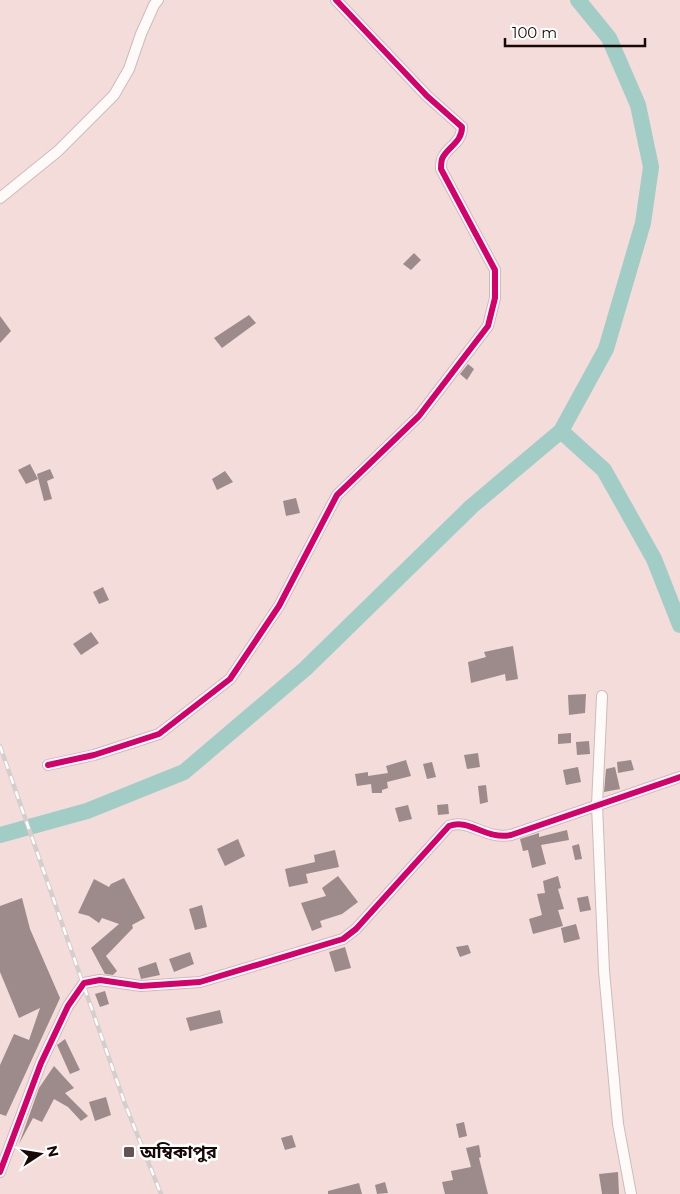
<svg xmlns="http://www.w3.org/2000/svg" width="680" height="1194" font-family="Montserrat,'Noto Sans Bengali',sans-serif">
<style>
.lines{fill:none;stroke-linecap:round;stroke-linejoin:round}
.river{stroke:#a1cdc6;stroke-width:16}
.building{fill:#9c8b8a}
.street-casing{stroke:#cdbbb9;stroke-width:12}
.street{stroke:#fdfaf9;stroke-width:10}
.rail-casing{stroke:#d5cecd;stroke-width:4.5}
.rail{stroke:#fff;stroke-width:2.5;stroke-dasharray:8;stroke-linecap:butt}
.cycleway-casing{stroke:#fff;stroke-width:9}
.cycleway{stroke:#d6006c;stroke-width:6}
.poi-dot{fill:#645352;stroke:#fff;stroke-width:2}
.labels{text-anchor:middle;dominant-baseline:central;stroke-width:5;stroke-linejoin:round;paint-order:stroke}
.poi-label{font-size:18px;font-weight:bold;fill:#160908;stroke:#fff;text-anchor:start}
</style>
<rect width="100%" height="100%" fill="#f4dcda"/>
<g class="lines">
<g class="river">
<path d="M561,431L604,470L654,559L680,625"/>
<path d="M0,835L87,811L184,772L305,669L472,506L561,431L606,349L643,223L651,167L638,105L609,38L578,0"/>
</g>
</g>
<g class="building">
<path d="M414,253L421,260L411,270L403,264Z"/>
<path d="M249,315L256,323L222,348L214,338Z"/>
<path d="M0,316L11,331L0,343Z"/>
<path d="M468,364L474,369L467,380L460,374Z"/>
<path d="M30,464L38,479L26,484L18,470Z"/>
<path d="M50,469L54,478L47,481L52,499L44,501L37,474Z"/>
<path d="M225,471L233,482L217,490L212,479Z"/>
<path d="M296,498L300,513L286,516L283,501Z"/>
<path d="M103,587L109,600L99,604L93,592Z"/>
<path d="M91,632L99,643L81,655L73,644Z"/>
<path d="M513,646L518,679L506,681L505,674L471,683L468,662L486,657L484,652Z"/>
<path d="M586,694L585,713L569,715L568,695Z"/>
<path d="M571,733V743L558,744V734Z"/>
<path d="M589,741L590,754L577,755L576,742Z"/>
<path d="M478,753L480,767L467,769L464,755Z"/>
<path d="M406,760L411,776L387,782L388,788L382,790V793H372L371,784L357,786L355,774L368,772V776L388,773L386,766Z"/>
<path d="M631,760L634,770L618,773L617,762Z"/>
<path d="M432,762L436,777L427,779L423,764Z"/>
<path d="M578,767L581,782L566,785L563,770Z"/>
<path d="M615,767L620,789L604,792L606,769Z"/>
<path d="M486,785L488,802L480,804L478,786Z"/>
<path d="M448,804L449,814L438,815L437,805Z"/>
<path d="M408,805L412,819L399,822L395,808Z"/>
<path d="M567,830L569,840L541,845L546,864L532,868L528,850L523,851L520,839L539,833V837Z"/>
<path d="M238,839L245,856L225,866L217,849Z"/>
<path d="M579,844L582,859L575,860L572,846Z"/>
<path d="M335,850L339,867L306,874L308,883L289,887L285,869L315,862L314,855Z"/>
<path d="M338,876L358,902L342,914L320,921L322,927L312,931L301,903L326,896L322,888Z"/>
<path d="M558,876L561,888L558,889L564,909L558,910L563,926L533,934L529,919L542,915L537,894L545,893L543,881Z"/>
<path d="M124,878L145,918L132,925L133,928L106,956L117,971L113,975L105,974L91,948L119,924L102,918L99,923L89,916L78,913L94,879L109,887L111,884Z"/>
<path d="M588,896L591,910L580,912L577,898Z"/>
<path d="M22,898L30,929L60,998L6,1116L0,1114V1065L14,1034L29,1040L40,1008L19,1018L0,972V906Z"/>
<path d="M202,905L207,927L195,930L189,909Z"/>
<path d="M576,924L580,939L564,943L561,928Z"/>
<path d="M468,945L471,953L460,957L456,947Z"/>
<path d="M345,947L351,968L335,972L329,952Z"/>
<path d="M190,952L194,964L174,972L169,959Z"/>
<path d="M156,962L160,975L141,979L138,968Z"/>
<path d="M105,991L109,1004L100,1007L95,994Z"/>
<path d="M220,1010L223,1023L190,1031L186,1018Z"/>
<path d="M65,1039L80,1070L70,1074L57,1045Z"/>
<path d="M54,1066L74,1088L65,1093L88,1116L81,1121L68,1107L54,1099L42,1122L33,1118L19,1144L39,1088Z"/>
<path d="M106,1097L111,1115L95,1121L89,1102Z"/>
<path d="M464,1122L467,1136L459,1138L456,1124Z"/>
<path d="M292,1135L296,1147L285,1150L281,1138Z"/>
<path d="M479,1145L481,1157L479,1158L488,1194H445L442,1182L453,1180L451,1171L471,1167L466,1148Z"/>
<path d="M618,1172L619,1194H602L599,1174Z"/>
<path d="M385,1182L388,1193L377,1194L375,1185Z"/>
<path d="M359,1183L362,1194H328V1191Z"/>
</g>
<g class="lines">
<g class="street-casing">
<g id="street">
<path d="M0,198L58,151L114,95L129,69L141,34L154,5L158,0"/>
<path d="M602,696L597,805L604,971L618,1124L631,1194"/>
<path d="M48,765L94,755L159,734L230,679L279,606L337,495L419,416L488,326L495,298V270L441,169C441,166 441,160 443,157C449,146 462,142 462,127L427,96L336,0"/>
<path d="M0,1172L41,1063L68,1006L84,983L100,980L141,986L200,982L343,939L356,929L449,826C469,818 485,840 511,835L680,777"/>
</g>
</g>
<use href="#street" class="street"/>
<g class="rail-casing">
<path id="rail" d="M0,746L125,1104L161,1194"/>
</g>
<use href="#rail" class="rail"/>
<g class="cycleway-casing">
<g id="cycleway">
<path d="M48,765L94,755L159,734L230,679L279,606L337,495L419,416L488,326L495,298V270L441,169C441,166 441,160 443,157C449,146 462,142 462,127L427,96L336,0"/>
<path d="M0,1172L41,1063L68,1006L84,983L100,980L141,986L200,982L343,939L356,929L449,826C469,818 485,840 511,835L680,777"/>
</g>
</g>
<use href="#cycleway" class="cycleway"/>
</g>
<rect class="poi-dot" x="123" y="1146" width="12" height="12" rx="2.5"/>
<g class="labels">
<g class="poi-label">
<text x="140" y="1152">অম্বিকাপুর</text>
</g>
</g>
<g transform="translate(40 1154) rotate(78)" stroke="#ffffff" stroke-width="4" paint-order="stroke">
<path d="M0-4L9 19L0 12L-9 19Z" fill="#160908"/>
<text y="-8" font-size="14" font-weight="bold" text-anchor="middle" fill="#160908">N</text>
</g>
<path d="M505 38v8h140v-8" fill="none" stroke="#160908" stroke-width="2.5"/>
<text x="512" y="38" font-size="15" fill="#160908" stroke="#ffffff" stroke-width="4" paint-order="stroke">100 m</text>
</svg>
